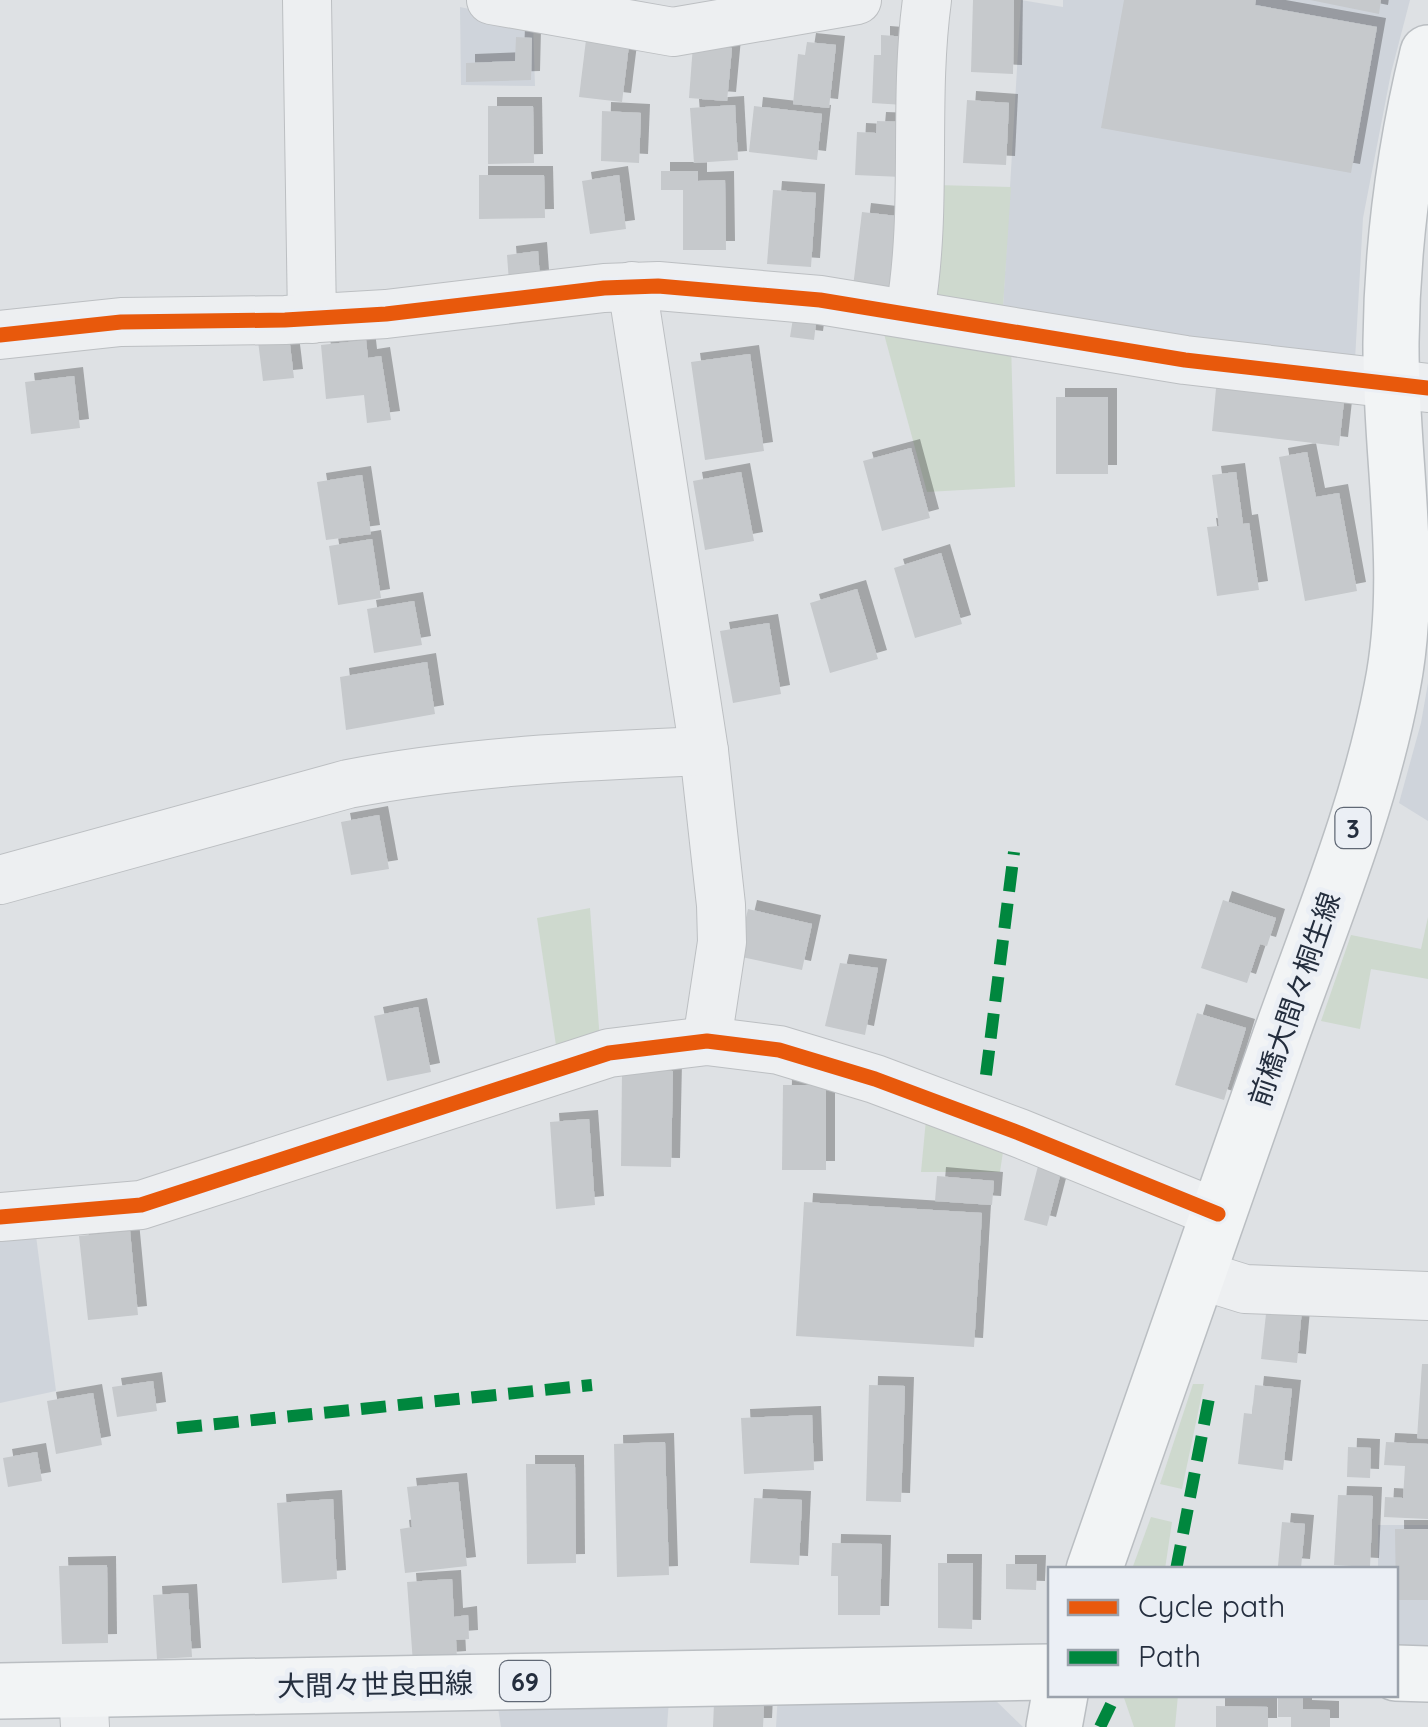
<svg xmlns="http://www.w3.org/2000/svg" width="1428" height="1727" font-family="Quicksand,'Noto Sans JP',sans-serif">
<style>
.built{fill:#cfd4db}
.green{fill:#ced9ce}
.building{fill:#c6c9cc;filter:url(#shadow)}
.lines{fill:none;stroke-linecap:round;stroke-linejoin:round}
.minor-casing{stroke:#bcbfc2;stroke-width:50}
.major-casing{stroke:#babec2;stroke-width:58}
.minor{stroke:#edeff1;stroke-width:48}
.major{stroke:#f2f4f5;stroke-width:55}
.quiet{stroke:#00873e;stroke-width:12;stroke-dasharray:25 12;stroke-linecap:butt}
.cycleway-casing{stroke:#ebeff5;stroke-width:21}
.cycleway{stroke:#e8590c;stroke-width:15}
.labels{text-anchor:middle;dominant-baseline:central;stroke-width:10;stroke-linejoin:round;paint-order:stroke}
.shield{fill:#ebeff5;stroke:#606875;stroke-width:2.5}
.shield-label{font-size:25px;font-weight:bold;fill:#242e3e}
.street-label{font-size:28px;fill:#242e3e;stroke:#ebeff5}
</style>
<defs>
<filter id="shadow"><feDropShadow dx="9" dy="-9" stdDeviation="0" flood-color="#0004"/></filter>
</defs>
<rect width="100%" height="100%" fill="#dee1e4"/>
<g class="built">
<path d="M1021,0L1063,7V0H1410L1391,73L1363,218L1355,360L1221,345L1003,307Z"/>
<path d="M460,7L533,23L535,86L461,85Z"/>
<path d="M1428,683V821L1399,803L1421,723Z"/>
<path d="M35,1228L56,1391L0,1403V1231Z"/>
<path d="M1378,1525H1428V1652L1396,1651V1570H1378Z"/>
<path d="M778,1693L991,1696L1023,1727H776Z"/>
<path d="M669,1700L667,1727H501L498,1708Z"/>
</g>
<g class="green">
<path d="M936,185L1011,187L1003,307L930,295Z"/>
<path d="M881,323L1011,343L1015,487L927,492Z"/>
<path d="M590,908L600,1041L557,1052L537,918Z"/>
<path d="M1428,917V979L1371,969L1360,1029L1321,1021L1351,935L1421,949Z"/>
<path d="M927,1109L1005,1138L1000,1172H921Z"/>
<path d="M1193,1384H1204L1182,1489L1160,1484Z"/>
<path d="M1151,1517L1172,1522L1165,1569H1132Z"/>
<path d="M1123,1695H1178L1175,1727H1134Z"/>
</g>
<g class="building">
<path d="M973,0H1014L1013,74L971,72Z"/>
<path d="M1124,0H1256L1255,5L1377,27L1351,173L1101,128Z"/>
<path d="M1310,0H1381L1379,14Z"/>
<path d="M881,35L907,37L904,105L872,103L874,55H881Z"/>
<path d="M516,37L532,38L531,80L466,82V63L515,61Z"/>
<path d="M586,40L629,45L622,102L579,97Z"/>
<path d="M807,42L836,45L829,108L793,104L798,54L805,55Z"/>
<path d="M693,45L732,48L727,101L689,98Z"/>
<path d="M967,100L1009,103L1006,165L963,163Z"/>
<path d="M735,105L738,160L694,163L690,108Z"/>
<path d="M488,106H533L534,163L488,164Z"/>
<path d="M754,106L822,114L817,160L749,152Z"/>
<path d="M602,111L641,113L639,163L601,161Z"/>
<path d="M877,121L905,122L902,177L855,175L857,132L876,133Z"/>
<path d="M661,171H698V181L725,180L726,250H683V190H661Z"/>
<path d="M479,175H544L545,218L479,219Z"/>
<path d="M619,175L626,229L590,234L582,181Z"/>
<path d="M773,190L816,193L811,267L767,264Z"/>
<path d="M862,212L905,217L892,291L853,287Z"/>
<path d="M538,251L540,279L509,282L507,255Z"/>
<path d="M794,312L817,315L814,340L790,337Z"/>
<path d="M289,337L294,378L263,381L258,341Z"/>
<path d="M366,340L368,358L381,356L391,420L367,423L364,395L326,399L321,345Z"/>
<path d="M750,354L764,451L705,460L691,362Z"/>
<path d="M74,376L80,428L31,434L25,382Z"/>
<path d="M1217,378L1345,392L1339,446L1212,431Z"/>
<rect x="1056" y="397" width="52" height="77"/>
<path d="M911,448L930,518L882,531L863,461Z"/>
<path d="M1307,452L1316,497L1339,493L1357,591L1305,601L1279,457Z"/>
<path d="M741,472L754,541L705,550L693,481Z"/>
<path d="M1236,472L1243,524L1249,523L1259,590L1217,596L1207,527L1219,526L1212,475Z"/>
<path d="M362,475L371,534L326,540L317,482Z"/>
<path d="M372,539L381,598L338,605L329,546Z"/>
<path d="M941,553L962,624L915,638L894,568Z"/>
<path d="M857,589L878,659L830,673L810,603Z"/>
<path d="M414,601L422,645L374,653L367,609Z"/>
<path d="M769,623L781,694L733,703L720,631Z"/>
<path d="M427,662L435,714L346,730L340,677Z"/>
<path d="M379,815L389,869L351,875L341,822Z"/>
<path d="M1223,900L1276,918L1267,946L1260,944L1247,983L1201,968Z"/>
<path d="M748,909L812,924L802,970L737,956Z"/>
<path d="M840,963L878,968L865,1035L825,1026Z"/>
<path d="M418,1007L431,1072L387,1081L374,1016Z"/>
<path d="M1197,1013L1246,1028L1224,1100L1175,1085Z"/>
<path d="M622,1070L673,1071L671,1167L621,1166Z"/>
<path d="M783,1085H826V1170H782Z"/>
<path d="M589,1119L595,1205L556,1209L550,1122Z"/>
<path d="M1038,1166L1061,1172L1047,1226L1024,1220Z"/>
<path d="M937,1176L994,1181L992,1205L935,1201Z"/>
<path d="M804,1202L982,1213L974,1347L796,1336Z"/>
<path d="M130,1231L138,1315L88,1320L79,1236Z"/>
<path d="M1267,1305L1302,1309L1297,1363L1261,1359Z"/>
<path d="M1422,1364H1428V1439L1417,1438Z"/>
<path d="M153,1381L157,1411L117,1417L112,1387Z"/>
<path d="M869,1385L905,1386L901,1502L866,1501Z"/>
<path d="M1255,1385L1292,1389L1283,1470L1238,1464L1244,1413L1252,1414Z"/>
<path d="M93,1393L102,1445L56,1454L47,1401Z"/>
<path d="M812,1415L814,1470L744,1474L741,1418Z"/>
<path d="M665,1442L669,1575L617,1577L614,1444Z"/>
<path d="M1386,1442L1428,1444V1519L1384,1517L1385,1497L1403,1498L1405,1466L1384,1465Z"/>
<path d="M1348,1447L1371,1448L1370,1478L1347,1477Z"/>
<path d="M37,1452L42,1481L8,1487L3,1458Z"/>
<path d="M526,1464H575L576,1563L527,1564Z"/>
<path d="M458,1482L467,1566L405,1573L400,1529L412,1527L407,1487Z"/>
<path d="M1338,1495L1373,1496L1370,1567L1334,1565Z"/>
<path d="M754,1498L802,1500L799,1565L750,1563Z"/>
<path d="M333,1499L337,1579L282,1583L277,1503Z"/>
<path d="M1282,1522L1305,1524L1301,1568L1278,1566Z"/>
<path d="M1395,1529H1428V1600H1396Z"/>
<path d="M832,1543L882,1544L880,1615H838V1576H831Z"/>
<path d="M938,1563H973L972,1629L938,1628Z"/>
<path d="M1006,1564H1037L1036,1590L1006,1589Z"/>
<path d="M107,1565L108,1643L62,1644L59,1566Z"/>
<path d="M452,1579L454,1617L468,1615L469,1639L456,1640L457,1660L413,1663L407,1582Z"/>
<path d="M188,1593L192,1657L157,1659L153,1595Z"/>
<path d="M1278,1695H1303V1709L1330,1710V1727H1291V1717H1278Z"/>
<path d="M714,1703L764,1706L763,1727H713Z"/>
<path d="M1216,1706L1268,1707V1727H1216Z"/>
</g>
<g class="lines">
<g class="minor-casing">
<g id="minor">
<path d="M307,0L312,319"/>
<path d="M491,0L673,32L857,0"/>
<path d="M632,286L704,751L721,905L722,942L707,1041"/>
<path d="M910,312C928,208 913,103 927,0"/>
<path d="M0,335L121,322L285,320L386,314L604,288L658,286L820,300L1185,360L1428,388"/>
<path d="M0,880L348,784C466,761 585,756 704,751"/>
<path d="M0,1217L141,1205L609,1053L707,1041L779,1050L875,1079L1019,1133L1218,1214"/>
<path d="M1197,1274L1245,1289L1428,1296"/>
<path d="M83,1691L85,1727"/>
</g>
</g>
<g class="major-casing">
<g id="major">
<path d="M1094,1570C1155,1393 1217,1217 1279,1041C1320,925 1369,809 1392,688C1415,573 1390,457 1391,342C1392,244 1405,147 1428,53"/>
<path d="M1396,1673L1428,1674"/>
<path d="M0,1691L1050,1672"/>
<path d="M1054,1727L1060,1694"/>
</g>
</g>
<use href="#minor" class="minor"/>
<use href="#major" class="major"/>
<g class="quiet">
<path d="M986,1075L1014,852"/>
<path d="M177,1428L592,1385"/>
<path d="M1176,1570L1210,1393"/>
<path d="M1100,1727L1116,1694"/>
</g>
<g class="cycleway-casing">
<g id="cycleway">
<path d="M0,335L121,322L285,320L386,314L604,288L658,286L820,300L1185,360L1428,388"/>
<path d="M0,1217L141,1205L609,1053L707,1041L779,1050L875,1079L1019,1133L1218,1214"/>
</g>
</g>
<use href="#cycleway" class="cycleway"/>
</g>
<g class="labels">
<g class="shield">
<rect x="1335.5" y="808" width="35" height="40" rx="8"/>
<rect x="500" y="1661" width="50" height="40" rx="8"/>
</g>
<g class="shield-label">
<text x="1353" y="828">3</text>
<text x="525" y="1681">69</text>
</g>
<g class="street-label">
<text transform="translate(1294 999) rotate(-71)">前橋大間々桐生線</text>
<text transform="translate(375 1684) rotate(-1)">大間々世良田線</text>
</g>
</g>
<rect x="1048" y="1567" width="350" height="130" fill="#ebeff5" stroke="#9ba2ac" stroke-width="2.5"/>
<rect x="1068" y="1600" width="50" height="15" fill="#e8590c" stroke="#9ba2ac" stroke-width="2.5"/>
<text x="1138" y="1617" font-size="30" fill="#242e3e">Cycle path</text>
<rect x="1068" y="1650" width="50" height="15" fill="#00873e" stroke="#9ba2ac" stroke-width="2.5"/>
<text x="1138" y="1667" font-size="30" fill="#242e3e">Path</text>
</svg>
